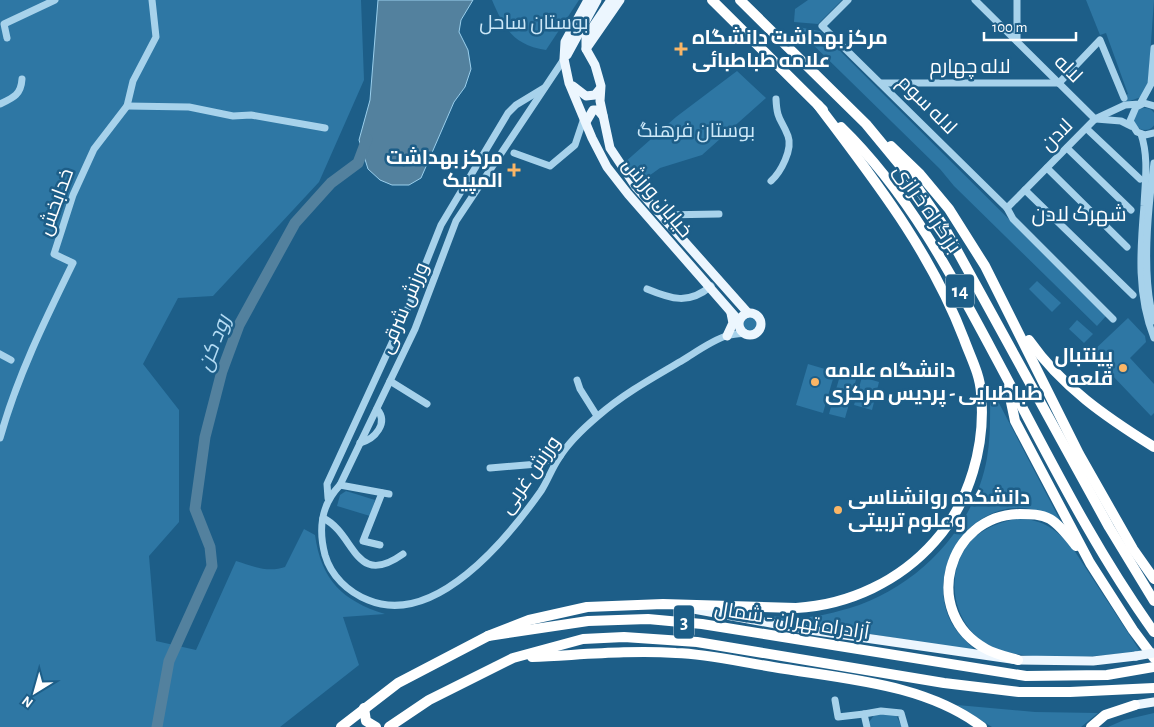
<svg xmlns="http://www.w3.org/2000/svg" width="1154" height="727" font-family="'Alegreya Sans',Cairo,sans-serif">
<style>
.green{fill:#2e77a4}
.water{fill:#53819e;stroke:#9acfed}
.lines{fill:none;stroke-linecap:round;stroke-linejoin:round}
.river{stroke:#53819e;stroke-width:11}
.minor{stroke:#a7d2eb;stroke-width:7}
.major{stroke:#ecf6fe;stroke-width:9}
.highway{stroke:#fff;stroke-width:10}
.major-bridge{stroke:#ecf6fe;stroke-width:9}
.poi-dot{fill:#fbb666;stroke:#1d5e88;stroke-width:2}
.labels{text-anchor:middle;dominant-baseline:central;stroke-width:5;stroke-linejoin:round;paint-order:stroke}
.shield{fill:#1d5e88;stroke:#bbcfdb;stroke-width:1}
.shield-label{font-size:19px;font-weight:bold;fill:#fff}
.park-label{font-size:20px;fill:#cce8f8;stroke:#1d5e88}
.poi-label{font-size:20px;font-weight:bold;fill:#fff;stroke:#1d5e88;text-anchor:start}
.street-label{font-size:20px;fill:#fff;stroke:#1d5e88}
.neighbourhood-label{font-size:21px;fill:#fff;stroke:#1d5e88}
.water-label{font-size:21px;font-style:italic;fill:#b3dbf3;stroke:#1d5e88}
</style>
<rect width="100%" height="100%" fill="#1d5e88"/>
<g class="green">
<path d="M0,0H361L364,80L319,182L213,296L178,298L143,364L179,410V522L149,556L156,641L196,650L236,561C252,566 268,573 285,567L304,529L315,535C321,579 342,601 385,614L343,617L359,665L280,727H0Z"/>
<path d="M492,0H579L546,50C513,45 504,28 492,0Z"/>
<path d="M808,0H842L818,24L794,22L795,9Z"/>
<path d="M1086,0H1154L1148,84L1141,97L1127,102L1124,96L1128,94L1106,33L1100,35Z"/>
<path d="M798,27L820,31L1106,316L1097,326L954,186L940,169L797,29Z"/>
<path d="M737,71L766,98L702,155L660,168L639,183L624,163L676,117Z"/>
<circle cx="1145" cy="119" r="11"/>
<path d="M1037,281L1061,303L1052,312L1029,289Z"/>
<circle cx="750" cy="324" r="10"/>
<path d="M1128,318L1145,336L1146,342L1130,358L1154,384V413L1151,416L1091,353Z"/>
<path d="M1077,320L1093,334L1084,343L1069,329Z"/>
<path d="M808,364L835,372L823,413L796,405Z"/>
<path d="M841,372L857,376L845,418L829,414Z"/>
<path d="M862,377L879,382L872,410L854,405Z"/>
<path d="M990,386L1060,520C1050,516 1042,511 1031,509C971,498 924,569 951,622C957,633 967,642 976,651L765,617C773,615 785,618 794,618C809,618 825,615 839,611C911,594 974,532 987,458C991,435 990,410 990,386Z"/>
<path d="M346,491L375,500L370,516L337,506L340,495Z"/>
<path d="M1016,519C1041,518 1056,529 1072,547L1140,651C1101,657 1028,663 992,647C951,628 941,568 975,537C987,527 1000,522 1016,519Z"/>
<path d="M957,705L1035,712L1098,713L1081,727H992Z"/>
<path d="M895,713L902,727H871L869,722L875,714Z"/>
<path d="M1154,713V727H1108L1124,720Z"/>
</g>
<path class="water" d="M378,0H473L461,20L459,32L468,50L471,69L465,87L454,102L421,178L409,185H392L380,180L368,169L359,140L370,100Z"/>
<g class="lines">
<path class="river" d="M157,727L169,661L212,566L210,547L195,509L205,437L222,371L239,325L295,223L331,183L358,163L367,139"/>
<g class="minor">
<path d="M848,0L822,26L1007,208L1013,219L1113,319"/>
<path d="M975,0L1095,119"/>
<path d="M7,38L4,24L55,0"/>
<path d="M1017,41V0"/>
<path d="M564,59L456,221L415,329L340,485C321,505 318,528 325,555C331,576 348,592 368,600C435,628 507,539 541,491C548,480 552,468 559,458C568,443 585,427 598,416C623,394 654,377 683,360C696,352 711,341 726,336C732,334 739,334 745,333"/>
<path d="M882,83H1059"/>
<path d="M1059,83L1100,40L1124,98"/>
<path d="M0,104C13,98 21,95 22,79"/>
<path d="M127,106L189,107L233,116L251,115L325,128"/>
<path d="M1154,106L1144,103L1136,107L1130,121L1137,132L1145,135L1154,133"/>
<path d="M1096,119L1121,121L1131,126"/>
<path d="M1087,129L1140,179"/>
<path d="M1141,134C1149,158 1145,181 1144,206C1140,251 1137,295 1154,338"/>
<path d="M1067,148L1131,210"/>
<path d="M514,153L550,166L575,145L584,118"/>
<path d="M1154,163C1148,209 1141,276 1154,321"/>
<path d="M1047,168L1127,247"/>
<path d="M771,181C781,172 793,149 788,136C781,118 777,121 776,99"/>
<path d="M1025,190L1133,295"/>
<path d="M1007,208L1095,119L1125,105L1140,104L1151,84L1154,48"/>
<path d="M662,215L719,214"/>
<path d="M647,289C671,299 689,305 711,286"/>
<path d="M0,354L11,360"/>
<path d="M577,380L580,389L597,416"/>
<path d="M390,381L427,404"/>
<path d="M0,438C17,377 45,320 73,263L54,254L73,195L94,149L127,106L133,81L156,37L152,0"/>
<path d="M360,443C375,439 389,423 377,409"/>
<path d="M490,468L538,464L560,456"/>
<path d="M340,485L389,494"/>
<path d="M328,498L327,484L408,308L441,225L508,113L516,105L544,88"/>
<path d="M323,518C356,534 354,589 403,554"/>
<path d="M380,545L363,541L382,493"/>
<path d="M835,700L838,717L864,714"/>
<path d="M867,727L864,714L881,711L901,713L905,727"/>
</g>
<g class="major">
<path d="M588,0L565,42L564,59L569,83L592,138L607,167L628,194L739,321"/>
<path d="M611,0L586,37V49L595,65L601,86L600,101L610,148L636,187L748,313"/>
<path d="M586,49L620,0"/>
<path d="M567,55L597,0"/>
<path d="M573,86L586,96L595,95L600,89"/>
<path d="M586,122L593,110H598L603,116"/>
<circle cx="750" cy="324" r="11"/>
<path d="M727,336L733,323L731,313"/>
<path d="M688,608L803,629L1018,660L1093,661L1136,656"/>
<path d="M1135,705L1154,702"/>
</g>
<g class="highway">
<path d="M712,0L823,110"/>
<path d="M740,0L866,124L913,181L943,225L1109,527L1154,601"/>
<path d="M841,127C907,191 952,275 995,356C1045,449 1092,546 1154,632"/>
<path d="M891,146L919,173L949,209L985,266L1079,454L1133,549L1154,579"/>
<path d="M1029,340C1062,387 1106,417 1154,447"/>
<path d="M1008,388L1015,421L1090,563L1133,630L1154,658"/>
<path d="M488,636L529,620L587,607L663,604L796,608C849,605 900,581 935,541C970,502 986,444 981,393C980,374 970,356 964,339C930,250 875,181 818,105"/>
<path d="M532,657C580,655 628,650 676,653C708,654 741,662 773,667C843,679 924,683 982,727"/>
<path d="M1018,660C1008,657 995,654 986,649C920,613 947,515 1020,514C1030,514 1041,514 1050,519C1060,525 1069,537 1076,546"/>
<path d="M364,708L366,721L376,727"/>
<path d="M341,727L398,683L488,636L588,621L648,619L702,624L1026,676L1107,675L1154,667"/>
<path d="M389,727L429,700L513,658L583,639L624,637L697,642L944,683L1019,692H1070L1154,688"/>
<path d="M1091,727L1105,715L1135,705"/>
</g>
<path class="major-bridge" d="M1136,656L1154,653"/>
</g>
<g class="poi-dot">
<path d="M678.5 41.5h5v5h5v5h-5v5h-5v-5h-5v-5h5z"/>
<path d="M511.5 162.5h5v5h5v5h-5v5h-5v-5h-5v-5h5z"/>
<circle cx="1123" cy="368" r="5"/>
<circle cx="815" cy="382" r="5"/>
<circle cx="838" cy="510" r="5"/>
</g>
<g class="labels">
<g class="shield">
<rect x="946" y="274.5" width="28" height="33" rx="4"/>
<rect x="674" y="605.5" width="20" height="33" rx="4"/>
</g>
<g class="shield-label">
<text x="960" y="291">14</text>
<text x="684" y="622">3</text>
</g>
<g class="park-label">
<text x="534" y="23">بوستان ساحل</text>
<text x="696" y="131">بوستان فرهنگ</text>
</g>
<g class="poi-label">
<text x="692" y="38">مرکز بهداشت دانشگاه<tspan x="692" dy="23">علامه طباطبائی</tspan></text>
<text x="503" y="158" text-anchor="end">مرکز بهداشت<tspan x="503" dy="23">المپیک</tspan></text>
<text x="1113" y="356" text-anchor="end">پینتبال<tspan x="1113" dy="23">قلعه</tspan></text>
<text x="825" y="371">دانشگاه علامه<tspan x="825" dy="23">طباطبایی - پردیس مرکزی</tspan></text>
<text x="848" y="498">دانشکده روانشناسی<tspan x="848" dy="23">و علوم تربیتی</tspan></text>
</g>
<g class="street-label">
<text x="970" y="67">لاله چهارم</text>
<text transform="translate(1068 69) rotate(45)">لاله</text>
<text transform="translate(927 105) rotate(45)">لاله سوم</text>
<text transform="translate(1057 135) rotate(-45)">لادن</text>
<text transform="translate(657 198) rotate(50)">خیابان ورزش</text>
<text transform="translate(56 202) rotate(-70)">خدابخش</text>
<text transform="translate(927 209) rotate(55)">بزرگراه خرازی</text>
<text transform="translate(404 308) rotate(-67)">ورزش شرقی</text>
<text transform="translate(530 475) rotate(-55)">ورزش غربی</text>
<text transform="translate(792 621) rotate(9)">آزادراه تهران - شمال</text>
</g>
<g class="neighbourhood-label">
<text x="1079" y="214">شهرک لادن</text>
</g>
<g class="water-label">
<text transform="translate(214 343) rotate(-69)">رود کن</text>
</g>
</g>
<g transform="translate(35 692) rotate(217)" stroke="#1d5e88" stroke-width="4" paint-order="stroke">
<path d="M0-4L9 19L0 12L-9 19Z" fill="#ffffff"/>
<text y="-8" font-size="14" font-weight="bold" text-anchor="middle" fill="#ffffff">N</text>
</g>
<path d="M984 32v8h92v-8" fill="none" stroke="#ffffff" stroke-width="2.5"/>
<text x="992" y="32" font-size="15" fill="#ffffff" stroke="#1d5e88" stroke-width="4" paint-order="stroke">100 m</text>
</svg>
